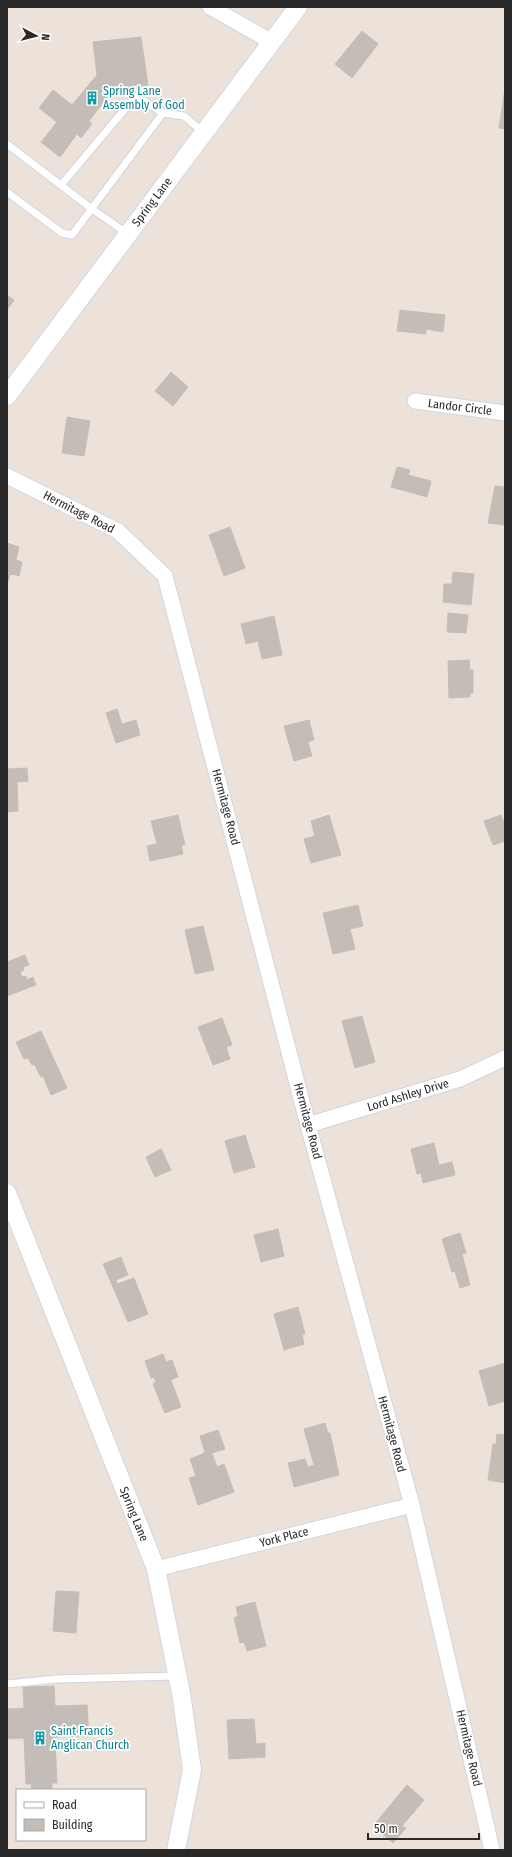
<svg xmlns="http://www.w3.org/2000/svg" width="512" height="1857" font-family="'Fira Sans Condensed',sans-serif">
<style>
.building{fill:#c4bcb7;stroke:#c7beb3}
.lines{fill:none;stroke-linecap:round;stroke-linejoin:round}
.service-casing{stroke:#cfd5e3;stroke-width:9}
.minor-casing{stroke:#cfd5e3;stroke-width:17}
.tertiary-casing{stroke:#cfd5e3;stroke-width:20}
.service{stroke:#fff;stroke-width:7}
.minor{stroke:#fff;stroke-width:15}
.tertiary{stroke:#fff;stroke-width:18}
.labels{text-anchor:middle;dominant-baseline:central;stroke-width:3.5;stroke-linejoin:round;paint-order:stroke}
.culture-label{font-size:12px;fill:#0d838f;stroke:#fff;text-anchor:start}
.street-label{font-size:12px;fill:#292929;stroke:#fff}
</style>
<rect width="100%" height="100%" fill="#ece2da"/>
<g class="building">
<path d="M362,31L378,44L352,78L335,64Z"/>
<path d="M141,37L148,85L112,91L89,121L92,124L81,138L77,134L60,157L41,142L57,122L39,108L53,90L72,105L97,75L93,42Z"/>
<path d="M505,89V129L499,128Z"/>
<path d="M7,295L14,300L7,310Z"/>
<path d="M400,310L445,315L443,332L426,329V334L397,331Z"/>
<path d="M171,372L188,387L173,406L155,391Z"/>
<path d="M67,417L90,421L84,456L62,453Z"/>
<path d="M397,467L410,470L408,475L431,481L427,497L391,487Z"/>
<path d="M495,486L505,487V525L488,523Z"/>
<path d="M230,527L245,568L224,576L209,535Z"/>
<path d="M7,543L19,547L16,560L22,562L19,576L12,574L10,575L7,585Z"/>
<path d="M453,572L474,574L471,605L443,602L444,584H452Z"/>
<path d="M448,613L468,615L466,633L447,632Z"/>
<path d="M274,616L282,655L262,659L258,641L246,644L241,624Z"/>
<path d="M469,660L470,670H473V693H470V697L449,698L448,661Z"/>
<path d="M117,709L122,724L136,720L140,735L116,743L106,713Z"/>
<path d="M309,720L314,740L308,742L312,756L294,761L284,726Z"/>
<path d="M27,768L28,781L17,782L18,811L7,812V769Z"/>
<path d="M178,815L185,845H181L183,854L150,861L147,846L157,844L151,821Z"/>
<path d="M329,815L341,855L311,863L304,839L315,836L311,821Z"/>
<path d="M501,815L505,825V841L493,845L484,821Z"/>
<path d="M358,905L363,926L350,929L355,949L333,954L323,913Z"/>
<path d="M203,926L214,970L195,974L185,930Z"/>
<path d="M25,955L29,965L23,967L24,970L20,972L22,977L26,976L27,980L33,977L36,985L7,996V962Z"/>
<path d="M362,1016L375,1062L355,1068L342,1021Z"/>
<path d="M222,1018L232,1045L226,1047L230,1059L213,1065L198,1027Z"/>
<path d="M41,1031L67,1088L51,1095L43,1076L41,1077L34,1064L32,1065L28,1058L24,1059L16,1042Z"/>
<path d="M245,1135L255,1167L234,1173L225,1141Z"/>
<path d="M434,1143L439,1165L452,1162L455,1175L423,1183L421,1173L417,1174L411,1149Z"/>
<path d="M161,1149L171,1170L155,1177L146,1157Z"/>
<path d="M278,1229L284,1256L261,1262L254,1235Z"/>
<path d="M460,1233L466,1253L462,1254L470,1285L460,1288L455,1271L452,1272L442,1239Z"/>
<path d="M121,1257L128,1275L116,1280L117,1284L134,1278L148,1314L128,1322L103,1264Z"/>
<path d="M298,1307L305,1334L302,1335L304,1344L284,1350L274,1314Z"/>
<path d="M163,1354L166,1362L172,1360L178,1377L171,1380L181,1407L165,1413L153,1384L156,1382L154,1377L151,1378L145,1361Z"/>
<path d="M505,1363V1401L489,1406L479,1371Z"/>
<path d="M325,1423L328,1433H330L339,1475L294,1487L288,1463L305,1459L308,1467L314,1465L304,1429Z"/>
<path d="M218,1430L225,1449L212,1453L217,1467L224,1464L234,1492L198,1505L189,1478L196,1476L190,1459L205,1453L200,1436Z"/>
<path d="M497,1434L505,1435V1483L488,1480L493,1444H496Z"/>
<path d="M56,1591L79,1592L76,1633L53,1631Z"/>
<path d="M255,1602L266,1646L247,1651L244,1642L240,1643L234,1618L238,1616L236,1607Z"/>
<path d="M54,1686L55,1706L87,1705L89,1736L55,1737L57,1783H52V1790H32L31,1784H26L24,1738L7,1739V1709L24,1708L23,1687Z"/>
<path d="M254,1719L256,1744L265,1743V1757L229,1759L227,1720Z"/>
<path d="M407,1785L424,1800L402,1826L406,1828L393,1843L373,1826Z"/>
</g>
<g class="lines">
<g class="service-casing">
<g id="service">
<path d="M163,113L184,116L204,133"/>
<path d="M7,144L92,209L128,234"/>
<path d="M7,192L62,233L72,235L163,113L136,96L61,185"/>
<path d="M7,1684L57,1679L177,1676"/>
</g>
</g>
<g class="minor-casing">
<g id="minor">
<path d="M210,7L272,42"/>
<path d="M415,401L505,413"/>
<path d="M7,476L118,531L165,576L308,1125L412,1505L492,1850"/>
<path d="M308,1125L460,1079L505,1058"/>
<path d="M156,1569L412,1505"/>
</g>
</g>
<g class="tertiary-casing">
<g id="tertiary">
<path d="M7,396L298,7"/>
<path d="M7,1193L156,1569L181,1693L192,1770L176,1850"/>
</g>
</g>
<use href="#service" class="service"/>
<use href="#minor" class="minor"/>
<use href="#tertiary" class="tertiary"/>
</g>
<defs>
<g id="building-bare" transform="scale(1.08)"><path d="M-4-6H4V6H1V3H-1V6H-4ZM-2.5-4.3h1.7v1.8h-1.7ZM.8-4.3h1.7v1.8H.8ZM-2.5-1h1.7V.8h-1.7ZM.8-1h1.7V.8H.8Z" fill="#0f9aa8" stroke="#fff" stroke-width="2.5" paint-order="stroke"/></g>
</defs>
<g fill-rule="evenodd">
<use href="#building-bare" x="92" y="98"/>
<use href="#building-bare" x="40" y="1738"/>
</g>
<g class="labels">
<g class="culture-label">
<text x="103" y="91">Spring Lane<tspan x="103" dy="14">Assembly of God</tspan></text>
<text x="51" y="1731">Saint Francis<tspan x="51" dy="14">Anglican Church</tspan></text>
</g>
<g class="street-label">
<text transform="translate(152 202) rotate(-53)">Spring Lane</text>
<text transform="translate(460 407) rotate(7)">Landor Circle</text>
<text transform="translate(79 512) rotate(27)">Hermitage Road</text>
<text transform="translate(226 807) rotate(75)">Hermitage Road</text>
<text transform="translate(408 1095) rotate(-17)">Lord Ashley Drive</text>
<text transform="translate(308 1121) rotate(75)">Hermitage Road</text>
<text transform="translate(392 1434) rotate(75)">Hermitage Road</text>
<text transform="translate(134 1514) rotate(68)">Spring Lane</text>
<text transform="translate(284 1537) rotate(-14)">York Place</text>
<text transform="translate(469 1748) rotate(77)">Hermitage Road</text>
</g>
</g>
<rect width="512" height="1857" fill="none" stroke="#292929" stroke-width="16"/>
<rect x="16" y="1789" width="130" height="52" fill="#ffffff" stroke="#a9a9a9"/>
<rect x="24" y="1802" width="20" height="6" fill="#ffffff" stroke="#a9a9a9"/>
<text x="52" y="1809" font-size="12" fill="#292929">Road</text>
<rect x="24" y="1819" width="20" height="12" fill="#c4bcb7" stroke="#a9a9a9"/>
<text x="52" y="1829" font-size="12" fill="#292929">Building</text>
<g transform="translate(36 36) rotate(97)" stroke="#ffffff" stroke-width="3" paint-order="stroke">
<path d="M0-3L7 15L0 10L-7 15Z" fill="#292929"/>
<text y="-6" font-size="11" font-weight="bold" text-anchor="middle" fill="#292929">N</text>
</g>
<path d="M368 1833v6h111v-6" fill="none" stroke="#292929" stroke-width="2"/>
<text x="374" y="1833" font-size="12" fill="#292929" stroke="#ffffff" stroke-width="3" paint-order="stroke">50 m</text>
</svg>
